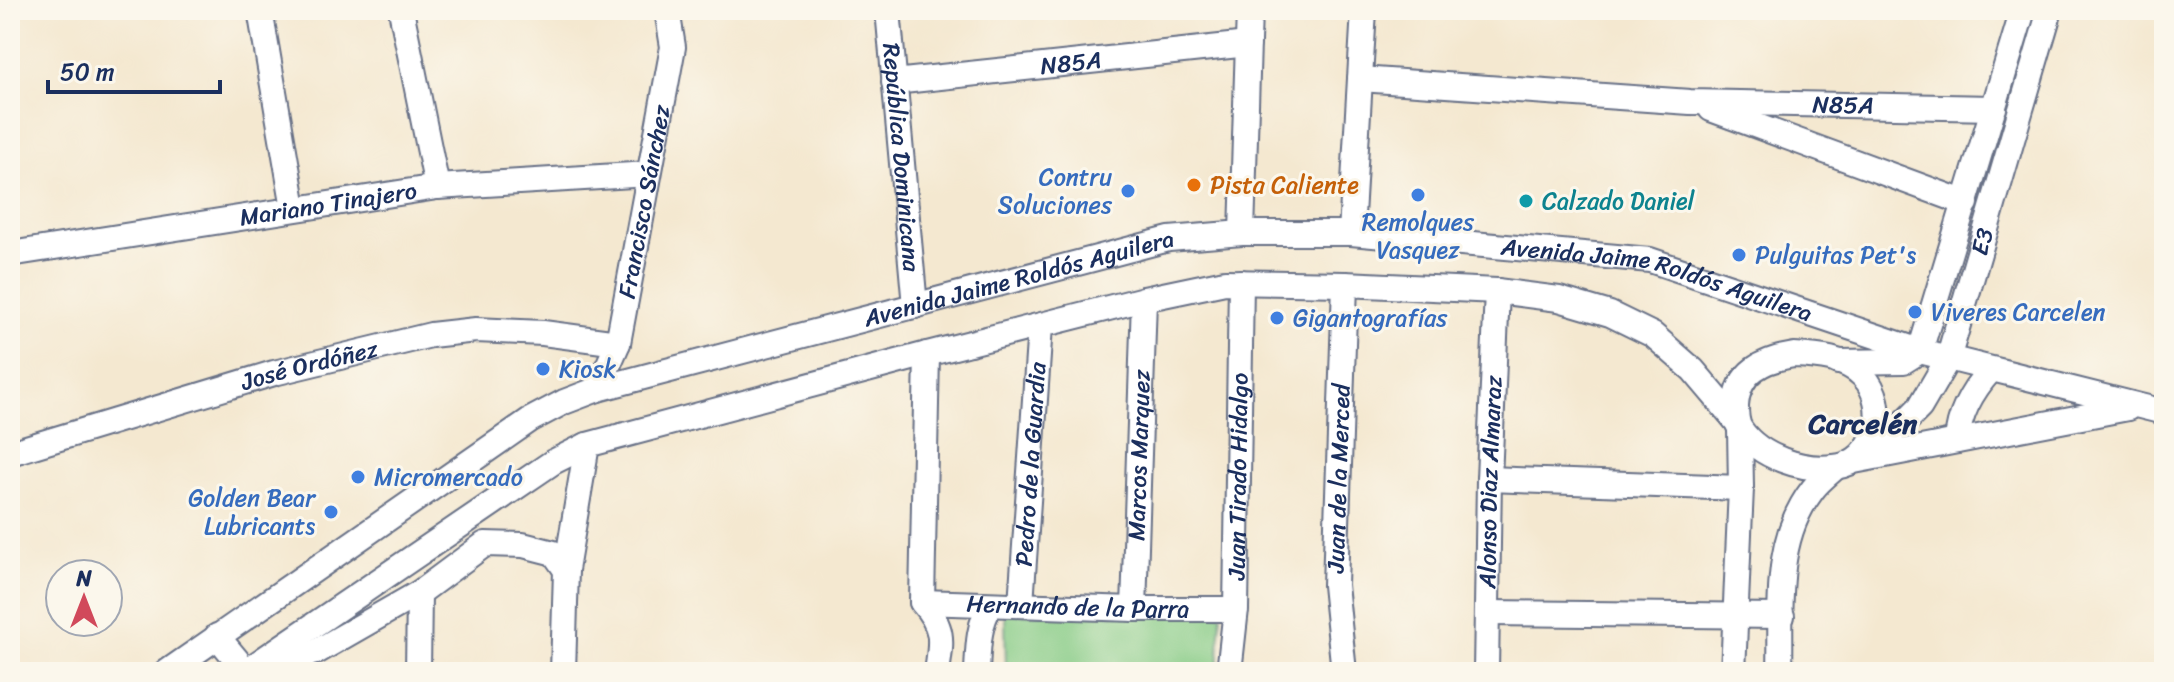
<svg xmlns="http://www.w3.org/2000/svg" width="2174" height="682" font-family="Sriracha,sans-serif">
<style>
.green{fill:#86cb85;stroke:#507d72;stroke-width:2}
.lines{fill:none;stroke-linecap:round;stroke-linejoin:round}
.minor-casing{stroke:#677086;stroke-width:28}
.minor{stroke:#fff;stroke-width:24}
.food-dot{fill:#e8710a;stroke:#fbf7ec;stroke-width:3}
.shop-dot{fill:#3f7fe0;stroke:#fbf7ec;stroke-width:3}
.culture-dot{fill:#0f9aa8;stroke:#fbf7ec;stroke-width:3}
.labels{text-anchor:middle;dominant-baseline:central;stroke-width:6;stroke-linejoin:round;paint-order:stroke}
.street-label{font-size:24px;fill:#1b2f5e;stroke:#fbf7ec}
.shop-label{font-size:24px;fill:#366cbe;stroke:#fbf7ec;text-anchor:start}
.food-label{font-size:24px;fill:#c56008;stroke:#fbf7ec;text-anchor:start}
.culture-label{font-size:24px;fill:#0d838f;stroke:#fbf7ec;text-anchor:start}
.quarter-label{font-size:28px;font-weight:bold;fill:#1b2f5e;stroke:#fbf7ec}
</style>
<rect width="100%" height="100%" fill="#fbf7ec"/>
<filter id="ink" filterUnits="userSpaceOnUse"><feTurbulence type="fractalNoise" baseFrequency=".0125" numOctaves="2"/><feDisplacementMap in="SourceGraphic" scale="16" xChannelSelector="R" yChannelSelector="G"/><feConvolveMatrix kernelMatrix="1 2 1 2 8 2 1 2 1" color-interpolation-filters="sRGB"/></filter>
<filter id="wash" filterUnits="userSpaceOnUse"><feTurbulence type="fractalNoise" baseFrequency=".006" numOctaves="4" result="noise"/><feDisplacementMap in="SourceGraphic" scale="32" xChannelSelector="R" yChannelSelector="G"/><feGaussianBlur stdDeviation="1.8" result="paint"/><feColorMatrix in="noise" values="0 0 0 0 0 0 0 0 0 0 0 0 0 0 0 0 0 1.4 0 .05"/><feComposite in="paint" operator="in"/></filter>
<g filter="url(#wash)">
<rect width="100%" height="100%" fill="#f4e8d0"/>
<path class="green" d="M1005,614H1221L1218,672H1006Z"/>
</g>
<g filter="url(#ink)">
<g class="lines">
<g class="minor-casing">
<g id="minor">
<path d="M260,10L294,208"/>
<path d="M401,10L437,187"/>
<path id="s1" d="M888,10L915,306"/>
<path id="s2" d="M1360,79L1690,102L1994,108"/>
<path id="s3" d="M894,82L1248,44"/>
<path d="M1711,109L1966,203"/>
<path d="M1242,233L1249,10"/>
<path d="M1351,233L1364,10"/>
<path id="s4" d="M10,254L437,187L649,174"/>
<path d="M927,354L922,602C944,628 942,639 937,672"/>
<path d="M1794,355C1817,356 1846,358 1863,376C1891,405 1877,463 1834,467C1802,471 1760,457 1741,430C1736,423 1736,414 1736,406C1738,371 1763,360 1794,355Z"/>
<path d="M1838,362L1904,361L1920,351L2023,10"/>
<path id="s5" d="M598,389L618,343L673,47L667,10"/>
<path d="M1957,441C1959,413 1972,391 1990,371"/>
<path id="s6" d="M1869,445L1899,428L1920,407L1948,359L2050,10"/>
<path id="s7" d="M10,453L274,373L431,335L476,330L543,333L618,343"/>
<path d="M1854,461L2128,408"/>
<path d="M1489,479L1741,488"/>
<path id="s8" d="M922,602L1134,609H1236"/>
<path id="s9" d="M1021,604L1040,326"/>
<path id="s10" d="M1134,609L1144,299"/>
<path d="M1487,613L1782,616"/>
<path d="M217,636L246,671"/>
<path d="M267,665L316,652L419,593L485,544L523,545L554,553L566,570"/>
<path id="s11" d="M167,672L530,420L564,402L598,389L1169,239L1242,233H1351L1650,260L1920,351L2164,412"/>
<path d="M245,672L553,462L587,445L927,354L1144,299L1225,282L1345,284L1497,291L1559,299L1610,314L1653,335L1693,370L1737,422"/>
<path d="M418,672L419,593"/>
<path d="M563,672L566,570L587,445"/>
<path d="M977,672C978,650 978,623 991,605"/>
<path id="s12" d="M1229,672L1236,609L1241,282"/>
<path id="s13" d="M1344,672L1335,585L1345,284"/>
<path id="s14" d="M1486,672L1489,479L1497,291"/>
<path d="M1733,672L1741,488L1740,429"/>
<path d="M1780,672C1782,611 1772,541 1813,489C1819,481 1828,474 1836,467"/>
</g>
</g>
<use href="#minor" class="minor"/>
</g>
</g>
<circle class="food-dot" cx="1194" cy="185" r="8"/>
<g class="shop-dot">
<circle cx="1128" cy="191" r="8"/>
<circle cx="1418" cy="195" r="8"/>
<circle cx="1739" cy="255" r="8"/>
<circle cx="1915" cy="312" r="8"/>
<circle cx="1277" cy="318" r="8"/>
<circle cx="543" cy="369" r="8"/>
<circle cx="358" cy="477" r="8"/>
<circle cx="331" cy="512" r="8"/>
</g>
<circle class="culture-dot" cx="1526" cy="201" r="8"/>
<g class="labels">
<g class="street-label">
<text stroke="none"><textPath href="#s3" startOffset="178">N85A</textPath></text>
<text stroke="none"><textPath href="#s2" startOffset="484">N85A</textPath></text>
<text stroke="none"><textPath href="#s1" startOffset="148">República Dominicana</textPath></text>
<text stroke="none"><textPath href="#s5" startOffset="194">Francisco Sánchez</textPath></text>
<text stroke="none"><textPath href="#s4" startOffset="322">Mariano Tinajero</textPath></text>
<text stroke="none"><textPath href="#s6" startOffset="242">E3</textPath></text>
<text stroke="none"><textPath href="#s11" startOffset="952">Avenida Jaime Roldós Aguilera</textPath></text>
<text stroke="none"><textPath href="#s11" startOffset="1600">Avenida Jaime Roldós Aguilera</textPath></text>
<text stroke="none"><textPath href="#s7" startOffset="312">José Ordóñez</textPath></text>
<text stroke="none"><textPath href="#s10" startOffset="154">Marcos Marquez</textPath></text>
<text stroke="none"><textPath href="#s9" startOffset="140">Pedro de la Guardia</textPath></text>
<text stroke="none"><textPath href="#s12" startOffset="196">Juan Tirado Hidalgo</textPath></text>
<text stroke="none"><textPath href="#s13" startOffset="194">Juan de la Merced</textPath></text>
<text stroke="none"><textPath href="#s14" startOffset="190">Alonso Diaz Almaraz</textPath></text>
<text stroke="none"><textPath href="#s8" startOffset="156">Hernando de la Parra</textPath></text>
</g>
<g class="shop-label">
<text x="1112" y="177" text-anchor="end">Contru<tspan x="1112" dy="28">Soluciones</tspan></text>
<text x="1418" y="222" text-anchor="middle">Remolques<tspan x="1418" dy="28">Vasquez</tspan></text>
<text x="1755" y="255">Pulguitas Pet's</text>
<text x="1931" y="312">Viveres Carcelen</text>
<text x="1293" y="318">Gigantografías</text>
<text x="559" y="369">Kiosk</text>
<text x="374" y="477">Micromercado</text>
<text x="315" y="498" text-anchor="end">Golden Bear<tspan x="315" dy="28">Lubricants</tspan></text>
</g>
<g class="food-label">
<text x="1210" y="185">Pista Caliente</text>
</g>
<g class="culture-label">
<text x="1542" y="201">Calzado Daniel</text>
</g>
<g class="quarter-label">
<text x="1863" y="423">Carcelén</text>
</g>
</g>
<rect width="2174" height="682" fill="none" stroke="#fbf7ec" stroke-width="40"/>
<g transform="translate(84 598)"><circle r="38" fill="#fbf7ec" stroke="#a1a7b3" stroke-width="2"/>
<path d="M0-6L14 30L0 20L-14 30Z" fill="#d1495b"/>
<text y="-12" font-size="22" font-weight="bold" text-anchor="middle" fill="#1b2f5e">N</text>
</g>
<path d="M48 80v12h172v-12" fill="none" stroke="#1b2f5e" stroke-width="4"/>
<text x="60" y="80" font-size="24" fill="#1b2f5e" stroke="#fbf7ec" stroke-width="6" paint-order="stroke">50 m</text>
</svg>
